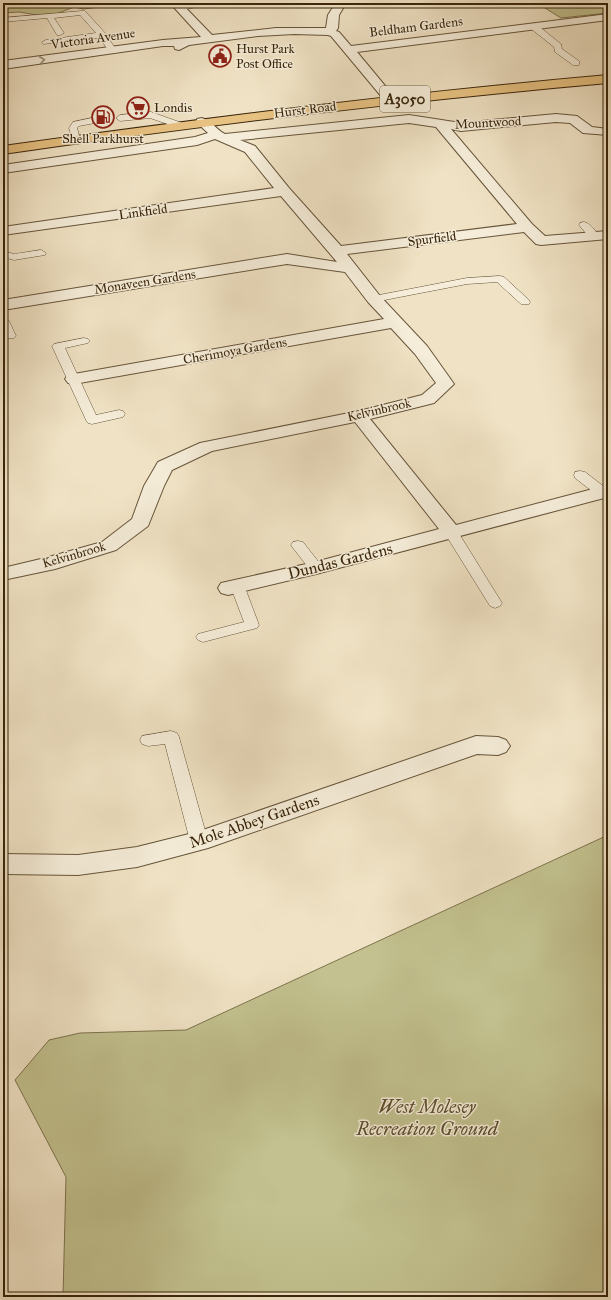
<svg xmlns="http://www.w3.org/2000/svg" width="611" height="1300" font-family="'IM FELL Great Primer',serif">
<style>
.green{fill:#c2c18f;stroke:#7e734d}
.lines{fill:none;stroke-linecap:round;stroke-linejoin:round}
.lane-casing{stroke:#67543a;stroke-width:1}
.street-casing{stroke:#67543a;stroke-width:2}
.primary-casing{stroke:#39250b;stroke-width:2}
.lane{fill:#f5edd9;fill-rule:evenodd}
.street{fill:#f5edd9;fill-rule:evenodd}
.primary{fill:#e8c282;fill-rule:evenodd}
.oneway{stroke:#978972}
.labels{text-anchor:middle;dominant-baseline:central;stroke-width:3;stroke-linejoin:round;paint-order:stroke}
.far-street-label{font-size:13px;fill:#39250b;stroke:#f5edd9}
.far-poi-label{font-size:13px;fill:#39250b;stroke:#f5edd9;text-anchor:start}
.shield{fill:#f5edd9;stroke:#716149;stroke-width:1}
.shield-label{font-size:15px;font-weight:bold;fill:#39250b}
.street-label{font-size:16px;fill:#39250b;stroke:#f5edd9}
.near-park-label{font-size:19px;font-style:italic;fill:#5b4c2c;stroke:#f5edd9}
</style>
<rect width="100%" height="100%" fill="#f0e3c5"/>
<filter id="stains"><feTurbulence type="fractalNoise" baseFrequency=".005" numOctaves="4"/><feColorMatrix values="0 0 0 0 .2 0 0 0 0 .09 0 0 0 0 .02 0 0 0 .5 -.17"/></filter>
<radialGradient id="worn" r=".72"><stop offset=".6" stop-color="#630" stop-opacity="0"/><stop offset="1" stop-color="#630" stop-opacity=".3"/></radialGradient>
<g class="green">
<path d="M3,3H134L83,9L74,7L56,14L37,15L19,12L3,13Z"/>
<path d="M537,3H608V13L561,18Z"/>
<path d="M608,835V1297H63L66,1177L15,1080L49,1040L80,1033L186,1030Z"/>
</g>
<g class="lines">
<g class="lane-casing">
<g id="lane">
<path d="M194,3H208L207,5L181,10L177,8Z"/>
<path d="M82,11H85L105,33L117,51L116,53H110L100,38L43,44L42,42L46,40L96,33L80,15L54,18L64,33L60,35H57L47,18L3,22V18Z"/>
<path d="M530,24H536L561,44L562,49L579,61V65H573L555,52L554,47L530,28Z"/>
<path d="M151,112L182,123L183,125L179,128L150,118L120,121L116,118L120,115Z"/>
<path d="M92,118L96,121L95,123L79,126L77,128L80,139L79,141H73L69,128L73,122Z"/>
<path d="M584,222C590,223 595,230 598,235L597,237H589L579,225L580,223Z"/>
<path d="M41,250L46,253L45,255L14,260L3,257V251L14,254Z"/>
<path d="M500,276L504,277L529,300L530,302L529,304H521L497,282L467,284L374,302L369,299L374,296L467,278Z"/>
<path d="M3,318L9,321L16,336L14,338H6L4,336Z"/>
<path d="M84,338L88,339L90,341L88,343L65,348L96,415L119,410L123,411L125,414L123,417L92,424L88,423L86,420L52,346L54,344Z"/>
<path d="M580,471L585,472L607,489L608,491L607,495H597L575,478L574,475L575,472Z"/>
<path d="M451,528L456,529L458,532L502,603L500,606L495,608L490,606L444,532L446,529Z"/>
<path d="M298,541L303,542L321,565L323,568L321,571L316,572L311,571L293,548L291,545L293,542Z"/>
<path d="M237,580L242,582L244,585L259,625L257,628L203,642L198,640L196,637L198,634L244,622L230,585L232,582Z"/>
<path d="M171,731L177,733L179,737L208,841L205,846L199,848L193,846L190,841L165,744L148,746L142,744L140,740L142,736Z"/>
</g>
</g>
<g class="street-casing">
<g id="street">
<path d="M170,3H181L212,35L276,28H326L328,15L335,4L346,3L339,15L338,28L336,31L339,32L351,46L608,14V20L357,52L396,99L394,102H386L331,36L328,35L294,34L258,36L189,45L179,50L175,49L174,46H163L3,69V61L163,40L201,37Z"/>
<path d="M556,114L577,116L592,127L608,129V135L583,133L570,123L556,122L461,131L451,129L532,224L545,236L608,231V239L541,245L536,244L524,232L347,254L380,296L427,346L454,384L434,403L370,419L456,525L608,485V497L316,574L228,595L221,593L218,588L221,583L315,562L439,529L355,422L212,451L172,470L164,486L148,526L116,550L55,569L3,580V568L45,558L102,542L132,519L144,486L158,462L200,443L359,411L422,395L436,383L415,354L391,328L74,384L68,383L65,379L68,375L74,374L384,319L368,302L345,272L287,264L3,310V300L287,254L337,262L281,196L3,235V227L274,188L245,152L215,139L197,145L3,173V165L195,137L208,133L196,122L197,119L202,118C213,121 216,130 225,134L409,115L461,123ZM409,123L436,127L517,224L341,246L289,188L255,146L240,140Z"/>
<path d="M476,736L498,737L506,740L510,746L506,752L498,755L477,754L208,848L137,867L78,875L3,874V854L78,855L137,847L197,832Z"/>
</g>
</g>
<g class="primary-casing">
<path id="primary" d="M608,75V83C406,101 204,125 3,154V146C204,118 406,93 608,75Z"/>
</g>
<use href="#lane" class="lane"/>
<use href="#street" class="street"/>
<use href="#primary" class="primary"/>
</g>
<defs><path id="oneway-chevron" d="M-2-3.5L2.5 0L-2 3.5" fill="none" stroke-width="1.6" stroke-linecap="round" stroke-linejoin="round"/></defs>
<use class="oneway" href="#oneway-chevron" transform="translate(42 60) rotate(-8)"/>
<defs>
<g id="civic-ring" transform="scale(1.15)"><circle r="9.5" fill="#f5edd9" stroke="#8f2418" stroke-width="1.5"/><path d="M-.6-6.5H3V-4.5H.6V-3L4-1V1h2V6H-6V1h2V-1L-.6-3ZM-1.2 2.5V6h2.4V2.5Z" fill="#8f2418"/></g>
<g id="supermarket-ring" transform="scale(1.15)"><circle r="9.5" fill="#f5edd9" stroke="#8f2418" stroke-width="1.5"/><path d="M-6-5.5h2.5l.6 2H6L4.5 2H-2.5L-4.4-4H-6ZM-1.5 3.2a1.3 1.3 0 1 0 .1 0ZM3 3.2a1.3 1.3 0 1 0 .1 0Z" fill="#8f2418"/></g>
<g id="fuel-ring" transform="scale(1.15)"><circle r="9.5" fill="#f5edd9" stroke="#8f2418" stroke-width="1.5"/><path d="M-5.5-6h7V0h2V4h1.3V-2.5L3-4.5l.8-.8L6-3V5H2.5V1h-1V6h-7ZM-4.2-4.7v3.2H.2V-4.7Z" fill="#8f2418"/></g>
</defs>
<g fill-rule="evenodd">
<use href="#civic-ring" x="220" y="56"/>
<use href="#supermarket-ring" x="138" y="108"/>
<use href="#fuel-ring" x="103" y="117"/>
</g>
<g class="labels">
<g class="far-street-label">
<text transform="translate(416 27) rotate(-7)">Beldham Gardens</text>
<text transform="translate(93 39) rotate(-8)">Victoria Avenue</text>
<text transform="translate(305 110) rotate(-7)">Hurst Road</text>
<text transform="translate(488 123) rotate(-3)">Mountwood</text>
<text transform="translate(143 212) rotate(-8)">Linkfield</text>
<text transform="translate(432 239) rotate(-7)">Spurfield</text>
<text transform="translate(145 282) rotate(-9)">Monaveen Gardens</text>
<text transform="translate(235 351) rotate(-10)">Cherimoya Gardens</text>
<text transform="translate(379 410) rotate(-13)">Kelvinbrook</text>
<text transform="translate(74 555) rotate(-16)">Kelvinbrook</text>
</g>
<g class="far-poi-label">
<text x="236" y="49">Hurst Park<tspan x="236" dy="15">Post Office</tspan></text>
<text x="154" y="108">Londis</text>
<text x="103" y="139" text-anchor="middle">Shell Parkhurst</text>
</g>
<rect class="shield" x="380" y="86" width="50" height="26" rx="3"/>
<g class="shield-label">
<text x="405" y="99">A3050</text>
</g>
<g class="street-label">
<text transform="translate(340 561) rotate(-14)">Dundas Gardens</text>
<text transform="translate(254 821) rotate(-19)">Mole Abbey Gardens</text>
</g>
<g class="near-park-label">
<text x="427" y="1106">West Molesey<tspan x="427" dy="22">Recreation Ground</tspan></text>
</g>
</g>
<rect width="611" height="1300" fill="none" stroke="#f0e3c5" stroke-width="16"/>
<rect x="4" y="4" width="603" height="1292" fill="none" stroke="#39250b" stroke-width="2"/>
<rect x="8" y="8" width="595" height="1284" fill="none" stroke="#39250b"/>
<rect width="100%" height="100%" filter="url(#stains)"/>
<rect width="100%" height="100%" fill="url(#worn)"/>
</svg>
